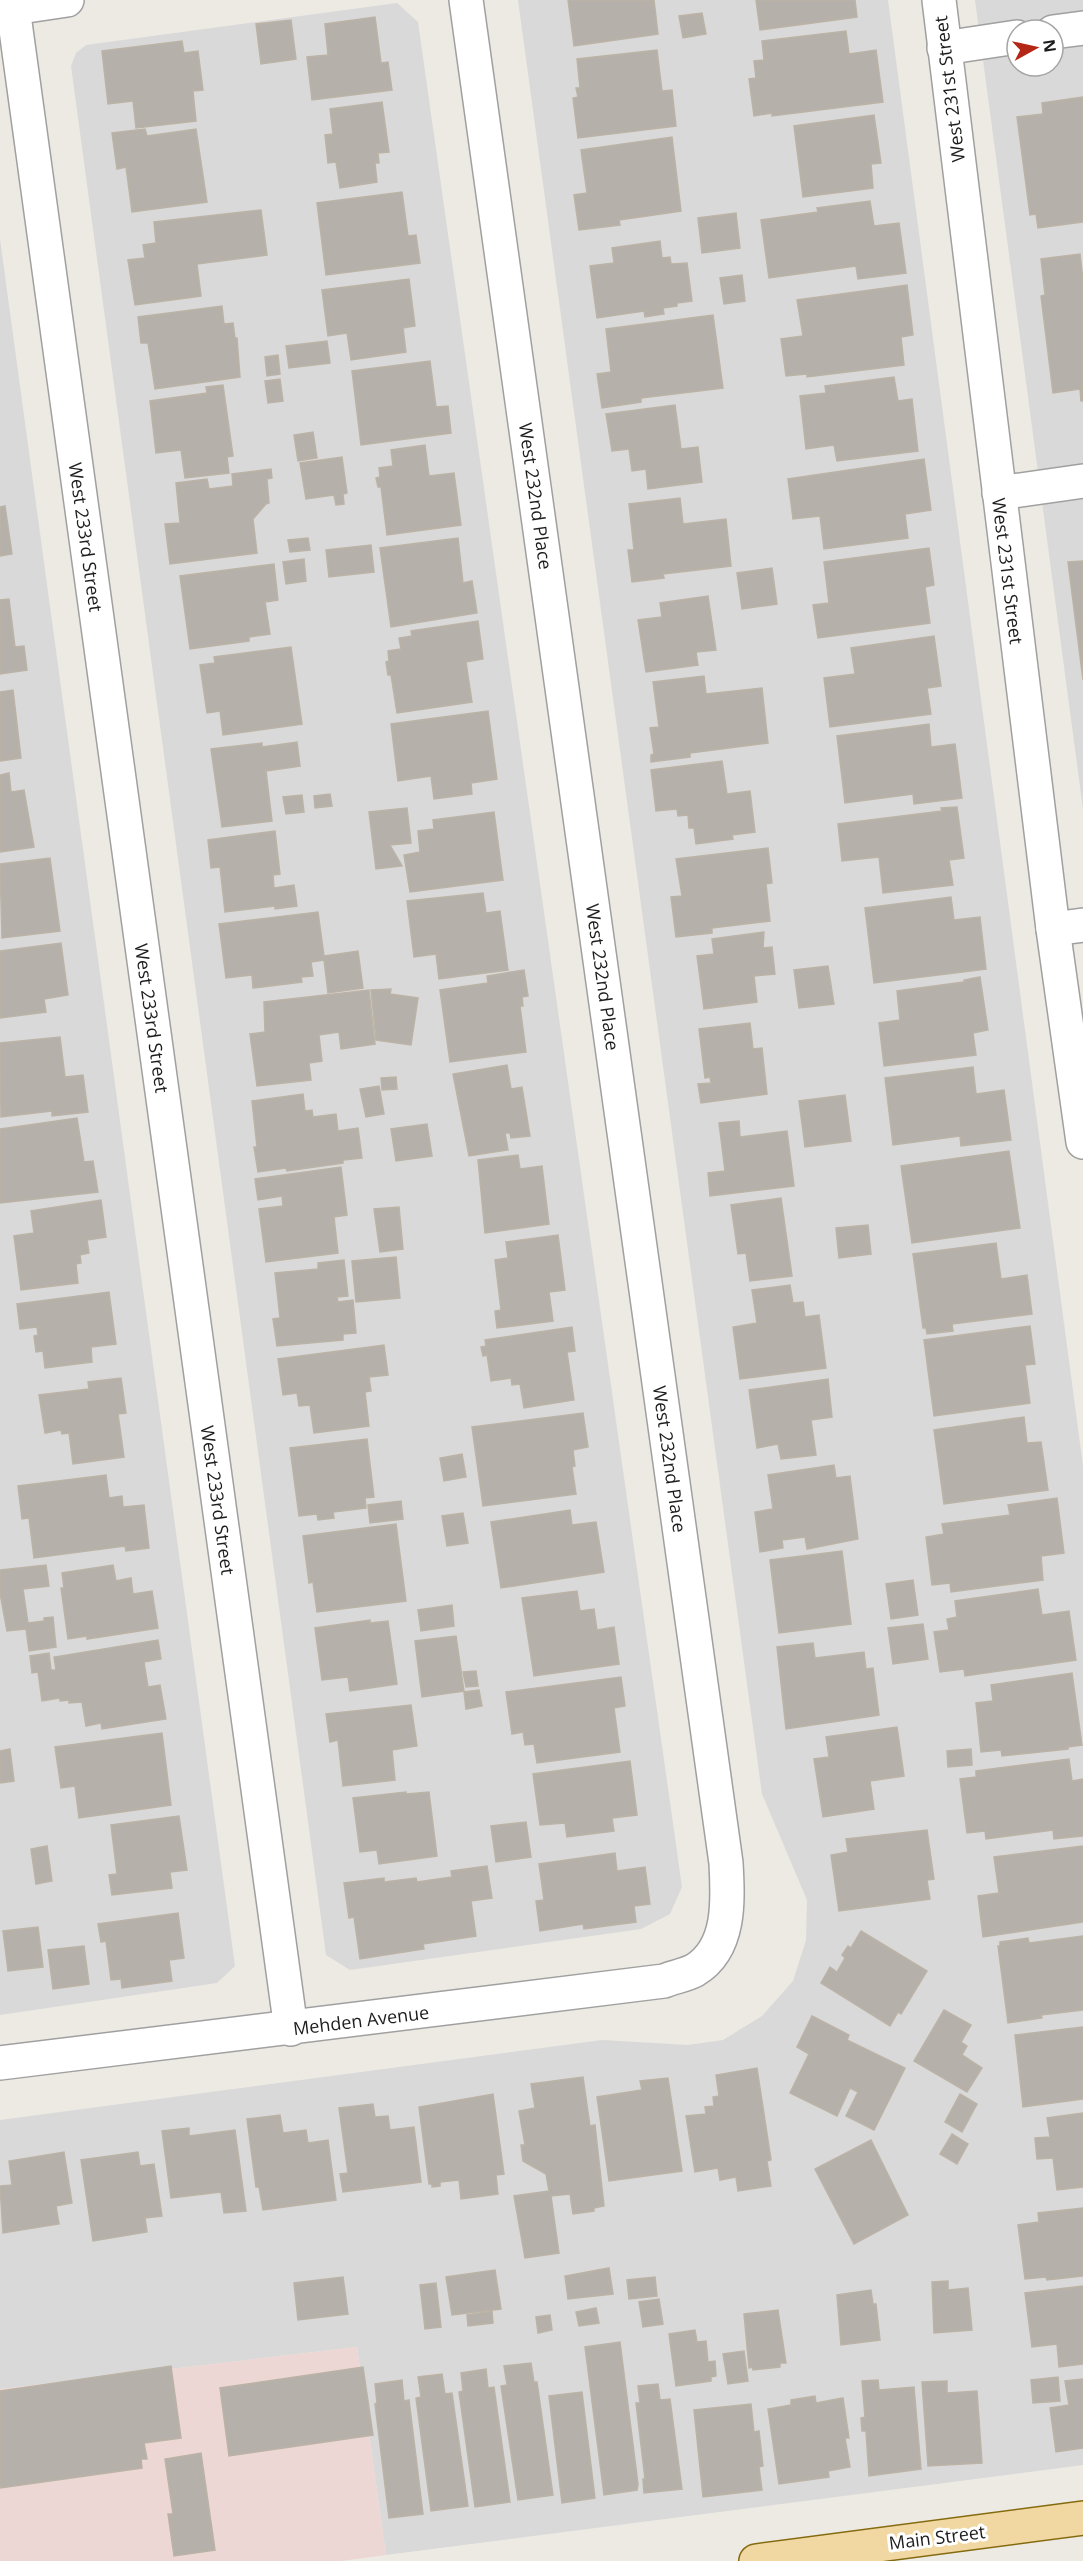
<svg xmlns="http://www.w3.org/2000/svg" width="1083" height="2561" font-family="'Open Sans',sans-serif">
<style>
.residential{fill:#dad9d9;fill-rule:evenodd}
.commercial{fill:#ecd7d4}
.building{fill:#b5b0a9;stroke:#bcb3a7;stroke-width:1.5}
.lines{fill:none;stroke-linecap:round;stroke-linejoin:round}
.minor-casing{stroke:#a0a0a0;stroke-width:36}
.major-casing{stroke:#856b0f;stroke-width:36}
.minor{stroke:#fff;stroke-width:33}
.major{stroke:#f1d8a3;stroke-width:33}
.labels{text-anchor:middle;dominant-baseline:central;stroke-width:6;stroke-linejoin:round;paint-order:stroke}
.street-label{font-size:18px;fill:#1c1c1c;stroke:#fff}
</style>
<rect width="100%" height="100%" fill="#edeae3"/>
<g class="residential">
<path d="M518,0H888L1083,1466V2465L386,2555L357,2347L0,2389V2120L602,2040L688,2045L723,2040L762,2016L793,1981L806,1940L807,1900L762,1794Z"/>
<path d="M975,0H1083V809ZM1017,30H1053V66H1017Z"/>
<path d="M397,3L418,22L682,1887L670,1914L641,1929L350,1970L326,1955L71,66L76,53L86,45Z"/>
<path d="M0,239L235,1966L217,1983L0,2015Z"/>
</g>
<path class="commercial" d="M357,2347L386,2555L341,2561H0V2389Z"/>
<g class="building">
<path d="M568,0H654L658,34L574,46Z"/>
<path d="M756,0H855L857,17L760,30Z"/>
<path d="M702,13L706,34L683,38L679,16Z"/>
<path d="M375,17L381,63L388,62L392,90L312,100L307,57L328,55L325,24Z"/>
<path d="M291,20L296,59L261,64L256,24Z"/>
<path d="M846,31L849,54L876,50L883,102L772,116V113L754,116L749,79L756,78L754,61L764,60L762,41Z"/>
<path d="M182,41L184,53L198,51L203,90L193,91L196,121L136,128L133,101L108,104L102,51Z"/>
<path d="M657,50L662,91L672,90L676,126L578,138L573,98L578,97L576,88H580L577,59Z"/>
<path d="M1083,97V222L1038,228L1036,214L1030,215L1017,117L1043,114L1042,103Z"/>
<path d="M382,102L389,152L378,153L379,163H375L377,182L340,188L336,162L328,163L325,135L333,134L330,109Z"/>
<path d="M874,115L881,163L871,164L873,188L803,197L794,126Z"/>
<path d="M145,129L147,136L196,129L207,202L132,212L126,167L117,169L112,133Z"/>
<path d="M672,137L681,211L619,220L620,225L579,230L574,195L587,193L581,150Z"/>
<path d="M402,192L408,236L416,235L420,263L326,275L317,203Z"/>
<path d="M870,201L874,226L899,223L906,273L858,279L856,266L769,278L761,220L818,212L817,208Z"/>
<path d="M261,210L267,255L197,264L201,296L135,305L128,260L145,258L143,245L156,243L154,222Z"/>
<path d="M736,213L740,248L702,253L698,218Z"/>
<path d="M660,241L662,258L670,257L671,264L687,263L692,301L677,303V306L663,308L664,314L645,317L644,311L597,318L590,266L614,263L612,248Z"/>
<path d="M1080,254L1083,280V401H1081L1080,389L1053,393L1041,296L1045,295L1041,259Z"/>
<path d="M742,275L745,301L724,304L720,278Z"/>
<path d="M409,279L415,326L403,328L406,352L351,360L347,333L328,336L322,290Z"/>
<path d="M907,285L913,335L901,337L904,365L807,377V374L786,376L781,339L803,336L797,300Z"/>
<path d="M222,306L224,324L233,323L235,338H237L240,377L155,389L148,343H141L138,317Z"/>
<path d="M713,315L723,388L641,398V402L602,408L597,374L611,372L606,329Z"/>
<path d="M327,341L330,363L289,368L286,346Z"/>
<path d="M278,355L280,374L267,376L265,357Z"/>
<path d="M430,361L436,407L448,406L451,433L361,445L352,371Z"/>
<path d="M894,377L898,401L912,399L918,451L837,461L834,445L806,449L800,396L826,393L825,386Z"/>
<path d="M280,379L283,401L268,403L265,381Z"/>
<path d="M223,385L233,456L227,457L229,473L185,478L181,450L156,453L150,401L207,393L206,387Z"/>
<path d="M675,405L681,449L698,447L702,482L648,489L646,469L632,471L629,449L612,451L606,414Z"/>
<path d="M313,432L317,458L298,461L294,435Z"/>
<path d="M425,445L429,476L454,473L461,525L387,535L381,487H378L376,478L380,477L379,468L393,466L391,450Z"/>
<path d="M342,457L347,493L343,494L344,504L336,505L334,495L306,499L300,463Z"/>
<path d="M924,459L931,510L905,514L908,538L824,549L820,516L793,519L788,479Z"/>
<path d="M271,469L272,478L267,479L269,503L266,504L253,519L257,553L170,564L165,524L180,523L176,483L207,479L209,489L233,486L232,474Z"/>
<path d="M680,498L683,524L726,519L731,566L663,574L664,578L632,582L628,550H634L629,504Z"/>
<path d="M5,506L12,554L0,556V507Z"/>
<path d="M308,538L310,550L290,552L288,540Z"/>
<path d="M458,538L463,583L472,581L477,613L391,627L380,548Z"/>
<path d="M371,545L374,572L329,577L326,550Z"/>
<path d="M929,548L934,585L925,587L930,623L818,638L813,605L829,603L824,562Z"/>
<path d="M304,559L306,581L286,584L283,562Z"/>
<path d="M1083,561V680L1068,562Z"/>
<path d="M274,564L278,600L265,602L270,634L249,637V641L190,649L180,576Z"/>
<path d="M772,568L777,604L742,609L737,573Z"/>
<path d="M708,596L716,650L696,652L698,665L646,672L638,620L662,617L660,603Z"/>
<path d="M9,599L15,647L24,646L27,670L0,674V600Z"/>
<path d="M478,621L483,659L466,662L472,702L397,713L391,675H388L386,662L389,661L388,651L401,649L399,638L412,636L411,631Z"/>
<path d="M934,636L941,686L927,688L931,714L830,727L824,678L855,674L851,648Z"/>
<path d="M291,647L302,724L223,735L220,711L207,713L200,665L215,663L214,657Z"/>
<path d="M704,676L706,694L762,688L768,743L690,753V757L651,762V755L654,754L650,728L659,727L653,682Z"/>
<path d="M13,690L21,758L0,761V692Z"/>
<path d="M488,711L497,779L471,783L472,794L434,799L431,776L398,781L391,724Z"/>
<path d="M929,724L931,747L955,744L962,798L914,804L913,794L845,803L837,736Z"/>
<path d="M297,742L300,766L266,771L272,821L222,827L211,749L262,743V747Z"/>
<path d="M722,761L727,794L750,791L755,832L732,835L733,839L696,844L694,828H689L688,815L678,816L677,809L656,811L651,770Z"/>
<path d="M9,773L11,792L24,790L34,847L0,852V775Z"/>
<path d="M330,794L332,806L315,808L314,796Z"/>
<path d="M302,795L304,812L286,814L283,797Z"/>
<path d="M957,807L964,858L949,860L953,885L883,893L879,857L842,861L838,824L942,811L941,808Z"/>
<path d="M407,808L411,843L390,845L402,866L376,869L369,812Z"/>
<path d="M494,812L503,880L410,892L404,855L420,852L418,831L434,829L433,820Z"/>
<path d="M275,831L280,874L273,875L274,888L294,885L297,906L275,909V906L225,912L220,867L211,868L208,840Z"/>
<path d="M768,848L772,883L766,884L770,921L712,928V933L676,937L671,897L682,896L676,859Z"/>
<path d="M50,858L60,931L2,938L0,864Z"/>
<path d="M483,893L486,913L500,911L508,970L439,979L436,954L414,957L407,901Z"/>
<path d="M951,897L954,920L980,917L986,969L874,983L865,908Z"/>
<path d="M318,912L324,956L358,951L363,988L328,993L324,960L311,962L313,976L301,977L302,982L253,988L252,975L226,978L219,924Z"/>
<path d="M764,932L763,948L772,947L775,974L754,976L757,1002L704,1009L697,956L714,954L712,939Z"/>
<path d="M61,943L68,995L44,999L46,1012L0,1018V951Z"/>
<path d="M828,966L834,1004L799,1008L794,970Z"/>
<path d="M524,970L528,996L522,997L523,1006H520L526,1052L450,1062L440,990L488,983L487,976Z"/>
<path d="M980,977L988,1030L973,1033L976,1055L884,1066L879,1023L900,1020L897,991L964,982V980Z"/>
<path d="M391,989L390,994L418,998L411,1045L376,1040L371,990Z"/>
<path d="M369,990L375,1044L341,1049L339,1032L319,1035L322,1061L309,1063L311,1080L257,1086L250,1034L265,1032L264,1002Z"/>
<path d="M750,1023L753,1049L762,1048L767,1094L701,1103L698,1084L711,1083L710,1077L705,1078L699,1029Z"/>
<path d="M60,1037L65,1077L83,1075L88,1112L52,1116V1111L1,1117L0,1043Z"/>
<path d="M507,1065L511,1089L522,1087L530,1136L511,1138L510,1133H505L508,1150L469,1156L453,1074Z"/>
<path d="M973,1067L976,1094L1004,1090L1011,1140L961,1146L960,1136L893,1145L885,1078Z"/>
<path d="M396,1077L397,1089L382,1090L381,1078Z"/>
<path d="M379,1086L384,1114L366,1117L360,1089Z"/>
<path d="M303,1094L305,1111L312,1110L313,1117L336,1114L338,1131L358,1128L362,1158L343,1160V1163L287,1171L286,1168L258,1172L254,1147H257L252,1101Z"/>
<path d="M845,1095L851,1141L805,1147L799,1101Z"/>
<path d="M77,1118L84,1162L93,1161L98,1192L0,1203V1129Z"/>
<path d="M739,1121L740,1137L787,1131L794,1186L710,1196L708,1173L725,1171L719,1123Z"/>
<path d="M427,1124L432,1156L396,1161L391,1129Z"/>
<path d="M1009,1151L1020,1228L912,1243L901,1166Z"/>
<path d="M518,1155L520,1169L542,1166L549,1224L485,1233L478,1160Z"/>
<path d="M341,1167L347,1215L334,1217L338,1253L266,1262L259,1209L283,1206L282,1196L258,1200L255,1179Z"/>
<path d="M781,1198L792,1276L750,1281L746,1253L738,1254L731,1205Z"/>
<path d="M101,1200L106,1237L87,1240L89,1253L80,1255L81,1263L76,1264L78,1283L21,1290L14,1236L34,1233L31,1211Z"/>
<path d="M399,1207L403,1249L380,1252L374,1209Z"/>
<path d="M868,1225L871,1254L839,1258L836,1228Z"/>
<path d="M558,1235L565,1290L549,1292L553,1321L497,1328L495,1311L501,1310L495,1260L508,1258L506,1242Z"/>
<path d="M996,1243L1001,1279L1027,1275L1032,1314L952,1324L953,1331L927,1334L926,1328H923L913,1254Z"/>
<path d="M396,1257L400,1298L356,1302L352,1261Z"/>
<path d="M344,1260L348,1296L337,1297L338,1302L353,1300L356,1333L343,1334V1340L277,1346L273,1319L280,1318L275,1273L318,1269V1263Z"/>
<path d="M790,1285L793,1303L803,1302L805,1317L819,1315L826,1368L740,1379L733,1327L757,1323L752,1290Z"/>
<path d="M109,1292L116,1344L91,1347L92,1362L45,1368L43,1351L36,1352L34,1336L38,1335L37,1327L20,1329L17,1304Z"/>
<path d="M1030,1326L1035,1364L1025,1365L1030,1403L934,1416L924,1340Z"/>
<path d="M572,1327L575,1351L567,1352L574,1400L524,1408L520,1384L512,1385L511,1378L491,1381L487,1355L483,1356L481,1347L486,1346L485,1340Z"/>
<path d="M384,1345L388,1375L369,1377L371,1391L365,1392L369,1426L314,1433L310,1405L299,1406L297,1393L283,1395L278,1359Z"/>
<path d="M121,1378L126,1413L118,1414L124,1457L73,1464L69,1433L62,1434L61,1430L45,1433L39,1395L89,1389L88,1382Z"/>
<path d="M828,1379L832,1417L811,1420L816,1455L781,1459L778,1444L757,1448L749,1390Z"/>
<path d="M583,1413L588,1447L573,1450L575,1466L572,1467L576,1494L483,1506L472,1427Z"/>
<path d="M1024,1417L1027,1443L1041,1442L1048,1490L944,1504L934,1430Z"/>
<path d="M367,1439L374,1497L365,1498L366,1508L333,1512L334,1518L318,1520L317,1514L299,1516L290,1448Z"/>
<path d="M462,1454L466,1477L444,1481L440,1458Z"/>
<path d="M834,1465L836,1478L850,1476L858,1539L807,1549L805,1537L782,1540L783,1548L760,1552L755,1512L773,1509L768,1475Z"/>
<path d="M106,1475L109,1498L122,1496L123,1507L144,1505L149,1548L126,1551L125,1546L34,1558L29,1518L22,1519L18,1486Z"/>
<path d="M1057,1498L1064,1553L1041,1556L1043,1580L951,1592L950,1583L932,1585L926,1537L944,1534L942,1524L1010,1515L1008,1505Z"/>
<path d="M401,1501L403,1519L370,1523L368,1505Z"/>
<path d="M570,1510L572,1525L596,1522L604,1572L501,1588L491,1522Z"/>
<path d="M463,1513L468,1543L447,1546L442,1516Z"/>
<path d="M396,1524L406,1601L317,1612L313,1582L309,1583L303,1536Z"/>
<path d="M842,1551L851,1624L779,1633L770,1560Z"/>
<path d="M46,1565L49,1586L23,1589L28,1623L44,1621V1618L53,1617L56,1647L29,1651L26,1629L7,1631L0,1593V1570Z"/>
<path d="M113,1565L116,1581L131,1578L133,1594L152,1591L158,1628L87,1639V1636L68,1639L61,1588H64L62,1573Z"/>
<path d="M913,1580L918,1615L891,1619L886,1584Z"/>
<path d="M1038,1589L1042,1615L1069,1611L1076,1660L965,1676L964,1669L940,1672L934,1632L949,1630L947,1619L957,1617L955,1601Z"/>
<path d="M577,1591L580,1611L594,1609L597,1630L614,1627L619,1664L534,1676L522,1598Z"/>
<path d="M452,1605L454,1626L421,1631L418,1610Z"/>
<path d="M370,1620V1623L388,1621L397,1684L350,1691L348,1677L322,1680L315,1628Z"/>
<path d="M923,1624L928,1659L893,1664L888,1628Z"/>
<path d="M456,1636L464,1691L422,1697L415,1641Z"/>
<path d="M158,1640L161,1659L144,1662L148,1687L160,1685L166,1719L102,1729L101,1723L86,1726L82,1702L69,1703V1700L60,1701V1698L42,1701L38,1672L32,1673L30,1656L49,1653L51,1670H56L54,1657Z"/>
<path d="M813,1643L815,1658L864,1652L866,1669L873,1668L879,1715L786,1729L777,1647Z"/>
<path d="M476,1671L478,1686L466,1687L463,1672Z"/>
<path d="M1072,1673L1082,1745L1068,1747V1749L1002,1756L1001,1750L981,1752L976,1703L993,1701L991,1685Z"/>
<path d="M621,1677L625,1706L614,1708L620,1752L537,1763L534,1744L525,1745L523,1732L512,1734L506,1692Z"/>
<path d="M479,1690L482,1706L466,1709L464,1692Z"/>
<path d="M411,1705L417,1746L392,1750L395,1780L343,1786L338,1740L330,1742L326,1714Z"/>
<path d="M897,1727L904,1776L870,1781L874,1809L823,1817L814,1759L829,1757L826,1737Z"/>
<path d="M162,1733L171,1805L79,1818L75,1786L61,1788L55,1747Z"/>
<path d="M10,1749L14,1781L0,1783V1751Z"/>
<path d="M971,1749L972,1765L948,1767L947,1751Z"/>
<path d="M1069,1759L1072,1781L1083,1779V1836L1054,1839L1053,1830L986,1839L985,1831L967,1833L960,1779L976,1777V1771Z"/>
<path d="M630,1761L637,1815L612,1818L614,1831L567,1837L565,1823L540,1825L533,1774Z"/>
<path d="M406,1792V1794L429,1792L437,1856L379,1864L377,1850L360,1852L353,1798Z"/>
<path d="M179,1816L187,1870L170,1872L172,1888L112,1895L109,1875L117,1874L111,1825Z"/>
<path d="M526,1822L531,1857L496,1862L491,1826Z"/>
<path d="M927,1830L934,1879L927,1880L930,1899L839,1911L831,1855L848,1852L846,1839Z"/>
<path d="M47,1846L52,1881L36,1884L31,1849Z"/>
<path d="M1083,1846V1922L983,1937L978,1896L999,1893L994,1857Z"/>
<path d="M615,1853L617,1871L645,1867L650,1904L634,1906L636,1922L584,1929L583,1924L540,1931L536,1901L544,1900L539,1864Z"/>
<path d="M487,1866L492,1898L471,1901L476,1936L423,1944L424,1949L360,1959L354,1917L349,1918L344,1883L384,1878V1882L416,1878L417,1882L452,1877L451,1871Z"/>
<path d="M178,1913L184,1958L169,1960L172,1981L122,1988L121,1979L111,1980L106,1941L101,1942L98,1924Z"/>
<path d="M38,1927L43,1967L8,1971L3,1931Z"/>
<path d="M861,1931L927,1971L901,2014L898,2012L890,2026L821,1983L830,1967L837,1972L845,1958L842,1955L848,1946L851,1948Z"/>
<path d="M1083,1936V2010L1041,2015L1042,2018L1008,2023L998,1946H1000V1942L1028,1938L1029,1943Z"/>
<path d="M84,1946L89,1984L53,1989L48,1950Z"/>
<path d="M944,2010L971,2025L961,2042L967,2046L962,2055L982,2068L967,2092L914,2061Z"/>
<path d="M812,2016L849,2035L847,2040L905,2068L874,2130L846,2116L858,2092L850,2088L837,2116L790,2093L809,2054L797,2047Z"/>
<path d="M1083,2027V2099L1023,2107L1015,2035Z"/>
<path d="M757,2068L771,2160L767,2161L771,2186L738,2191L736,2177L720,2180L718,2168L695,2172L686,2116L706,2114L705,2107L714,2106L713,2097L719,2096L716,2075Z"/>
<path d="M583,2077L590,2126L595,2125L604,2206L594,2208V2211L573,2214L570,2194L551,2196L559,2253L525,2258L514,2196L549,2191L546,2174L523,2161L521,2145H525L519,2111L535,2108L531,2084Z"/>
<path d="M668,2078L682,2171L609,2181L597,2097L642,2090L640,2081Z"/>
<path d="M493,2094L504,2174L496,2175L498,2194L461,2199L459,2180L440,2182V2186L432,2187V2184H429L419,2107Z"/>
<path d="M960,2094L977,2104L962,2132L945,2122Z"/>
<path d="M373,2104L375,2117L388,2116L390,2130L414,2127L421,2182L343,2192L340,2174L348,2173L339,2108Z"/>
<path d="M1083,2113V2187L1057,2190L1053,2158L1037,2159L1035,2138L1050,2137L1047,2118Z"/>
<path d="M280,2115L283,2133L306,2130L308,2143L328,2140L336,2200L263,2210L259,2187H256L247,2119Z"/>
<path d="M189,2128V2136L235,2130L246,2211L224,2213L221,2192L171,2198L162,2131Z"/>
<path d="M952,2134L968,2144L957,2164L940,2154Z"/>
<path d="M871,2140L908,2215L854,2244L815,2169Z"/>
<path d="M64,2152L72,2203L56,2206L59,2224L3,2233L0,2186L12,2185L9,2161Z"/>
<path d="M138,2152L140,2166L154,2164L162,2216L145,2218L147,2232L93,2241L81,2160Z"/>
<path d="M1083,2208V2276L1047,2280L1046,2277L1025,2279L1018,2225L1039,2222L1038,2213Z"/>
<path d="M609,2268L613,2294L568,2299L565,2276Z"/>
<path d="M495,2270L501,2309L452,2315L446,2277Z"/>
<path d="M343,2277L348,2314L298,2320L294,2283Z"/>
<path d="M655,2277L657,2296L629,2299L627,2280Z"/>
<path d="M948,2281V2290L968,2288L972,2330L934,2333L932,2282Z"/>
<path d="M436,2283L441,2327L425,2329L420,2285Z"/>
<path d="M1083,2286V2364L1059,2367L1057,2344L1032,2347L1025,2293Z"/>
<path d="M871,2290L873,2304H876L880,2340L841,2345L837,2295Z"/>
<path d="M659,2299L663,2324L643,2327L639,2302Z"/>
<path d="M596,2308L599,2323L579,2326L576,2312Z"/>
<path d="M778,2310L786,2363H780V2367L753,2370L752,2367L749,2368L744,2314Z"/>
<path d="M492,2311L493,2323L468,2326L467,2315Z"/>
<path d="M550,2315L552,2330L538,2333L536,2317Z"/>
<path d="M695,2330L697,2342L706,2341L708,2362L715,2361L716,2376L711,2377V2381L676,2386L669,2334Z"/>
<path d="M620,2342L638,2484L637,2490L604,2495L585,2347Z"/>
<path d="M744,2351L748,2381L728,2384L723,2354Z"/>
<path d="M531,2363L534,2382H537L553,2495L518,2500L501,2386L507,2385L504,2366Z"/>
<path d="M171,2366L181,2438L144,2443L147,2459H141L142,2468L0,2488V2391Z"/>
<path d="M363,2367L373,2435L229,2456L220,2388Z"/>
<path d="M486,2369L488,2388L494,2387L510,2502L475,2507L459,2392L463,2391L461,2373Z"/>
<path d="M442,2374L445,2394L452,2393L468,2506L431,2511L416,2398L421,2397L418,2377Z"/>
<path d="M1058,2377L1060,2401L1033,2403L1031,2380Z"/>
<path d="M1083,2379V2448L1056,2452L1050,2408L1069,2405L1065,2381Z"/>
<path d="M402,2380L404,2401L409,2400L423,2514L389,2518L375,2404L377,2403L375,2384Z"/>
<path d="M878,2380L879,2390L914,2387L921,2469L869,2476L866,2431H862L861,2418L865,2417L862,2381Z"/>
<path d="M947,2381V2393L977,2391L982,2463L928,2466L922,2382Z"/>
<path d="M658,2384L660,2400L670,2399L682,2489L644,2493L643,2479H645L636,2403H640L638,2386Z"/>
<path d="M582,2392L595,2498L562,2503L549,2396Z"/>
<path d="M815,2396L816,2403L843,2398L849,2438H845L850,2467L828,2471L829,2477L779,2484L768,2409L791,2405V2400Z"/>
<path d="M751,2404L754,2432L759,2431L763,2466L759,2467L762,2490L703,2497L694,2410Z"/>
<path d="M201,2453L215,2550L174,2556L168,2514H173L165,2459Z"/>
</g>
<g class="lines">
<g class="minor-casing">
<g id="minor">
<path d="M939,0L1053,929L1083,1142"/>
<path d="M13,8L291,2029"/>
<path d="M0,10L67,0"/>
<path d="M1053,32L1083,28"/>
<path d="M944,48L1017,37"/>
<path d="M999,493L1083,481"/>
<path d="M1053,929L1083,925"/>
<path d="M0,2063L664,1981C674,1977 686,1975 695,1970C731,1948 728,1900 726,1863L466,0"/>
</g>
</g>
<g class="major-casing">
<path id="major" d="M756,2561L1083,2518"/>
</g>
<use href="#minor" class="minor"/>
<use href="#major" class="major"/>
</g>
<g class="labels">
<g class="street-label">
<text transform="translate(949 89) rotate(-97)">West 231st Street</text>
<text transform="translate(536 496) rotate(82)">West 232nd Place</text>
<text transform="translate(86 537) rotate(82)">West 233rd Street</text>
<text transform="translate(1008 571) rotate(83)">West 231st Street</text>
<text transform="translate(603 977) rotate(82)">West 232nd Place</text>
<text transform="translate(152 1018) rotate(82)">West 233rd Street</text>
<text transform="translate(670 1459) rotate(82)">West 232nd Place</text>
<text transform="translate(218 1500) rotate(82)">West 233rd Street</text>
<text transform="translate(361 2020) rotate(-7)">Mehden Avenue</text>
<text transform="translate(937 2537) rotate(-7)">Main Street</text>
</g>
</g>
<g transform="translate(1035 48) rotate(82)"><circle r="28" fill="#ffffff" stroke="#a4a4a4" stroke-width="1.5"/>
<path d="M0-4.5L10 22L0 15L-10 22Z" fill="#b42615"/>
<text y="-9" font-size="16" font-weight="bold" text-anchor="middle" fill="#1c1c1c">N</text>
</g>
</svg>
